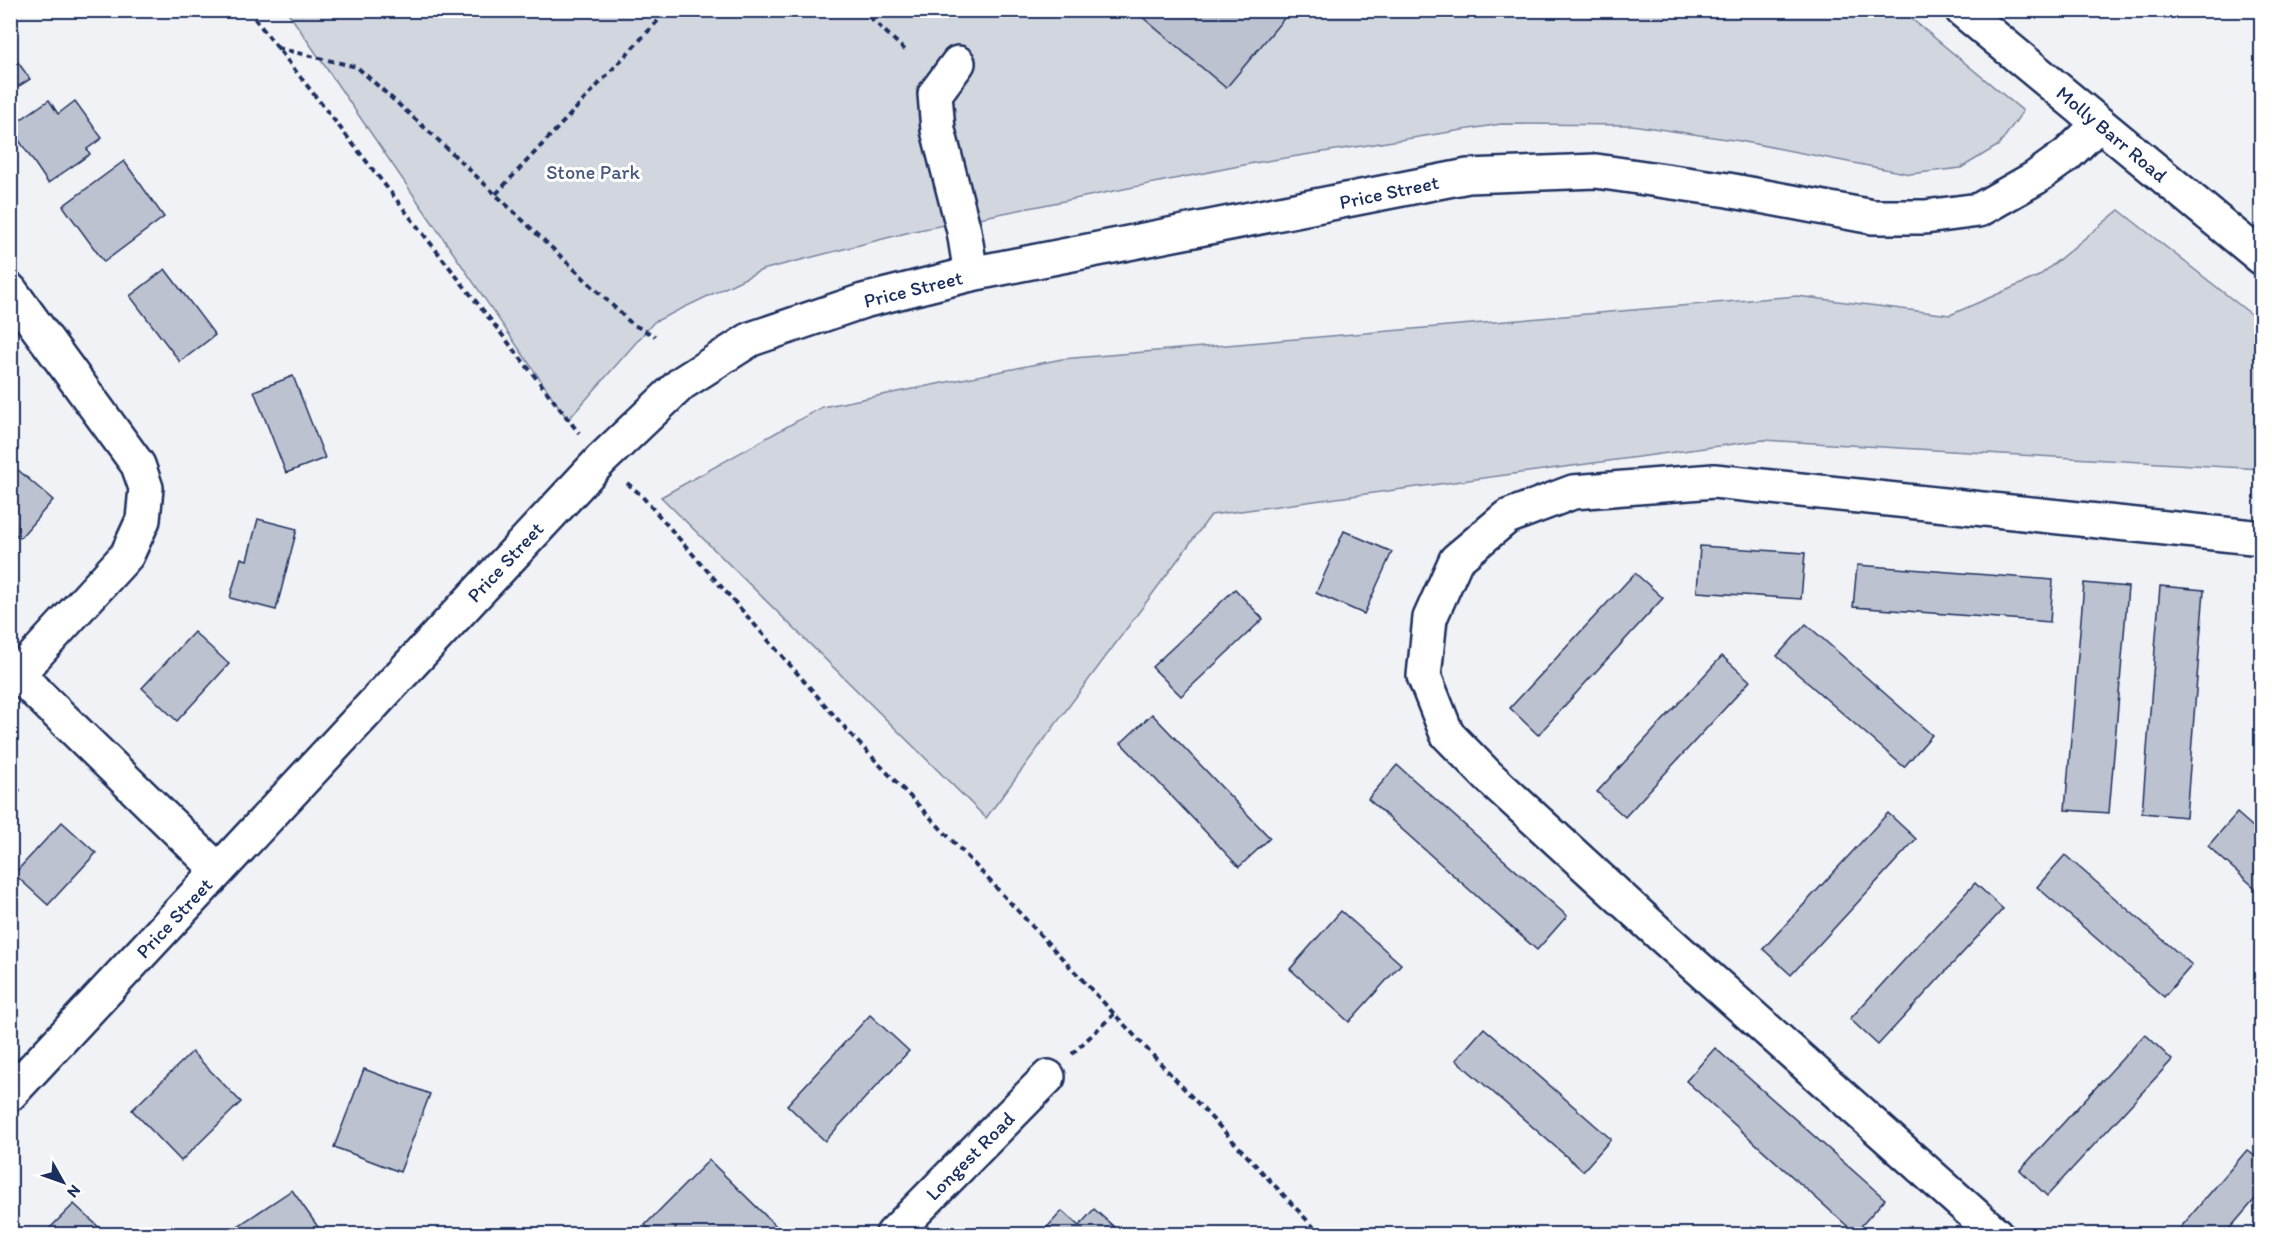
<svg xmlns="http://www.w3.org/2000/svg" width="2272" height="1245" font-family="Itim,sans-serif">
<style>
.green{fill:#d2d6df;stroke:#76829e;stroke-width:1.5}
.building{fill:#bcc2d0;stroke:#1b2f5e;stroke-width:1.5}
.lines{fill:none;stroke-linecap:round;stroke-linejoin:round}
.minor-casing{stroke:#1b2f5e;stroke-width:38}
.major-casing{stroke:#1b2f5e;stroke-width:38}
.path{stroke:#1b2f5e;stroke-width:4;stroke-dasharray:6 4.5;stroke-linecap:butt}
.minor{stroke:#fff;stroke-width:33}
.major{stroke:#fff;stroke-width:33}
.labels{text-anchor:middle;dominant-baseline:central;stroke-width:6;stroke-linejoin:round;paint-order:stroke}
.street-label{font-size:20px;fill:#1b2f5e;stroke:#fff}
.park-label{font-size:20px;fill:#49597e;stroke:#fff}
</style>
<rect width="100%" height="100%" fill="#f1f2f5"/>
<filter id="ink" filterUnits="userSpaceOnUse"><feTurbulence type="fractalNoise" baseFrequency=".0167" numOctaves="2"/><feDisplacementMap in="SourceGraphic" scale="12" xChannelSelector="R" yChannelSelector="G"/><feConvolveMatrix kernelMatrix="1 2 1 2 8 2 1 2 1" color-interpolation-filters="sRGB"/></filter>
<g filter="url(#ink)">
<g class="green">
<path d="M287,11H1902L2023,111L1999,145L1961,168L1910,174L1740,141L1632,125L1501,124L1254,163L914,231L762,270L654,322L568,420Z"/>
<path d="M2119,210L2261,322V469L1763,440L1211,515L986,818L661,497L822,407L1062,359L1797,296L1950,315L2039,276Z"/>
</g>
<g class="building">
<path d="M1134,10H1291L1226,88Z"/>
<path d="M10,51L30,79L10,92Z"/>
<path d="M49,100L58,114L75,101L102,138L87,149L90,154L48,183L10,127Z"/>
<path d="M124,161L164,217L104,262L63,206Z"/>
<path d="M165,269L215,335L180,362L130,296Z"/>
<path d="M293,376L325,458L286,473L254,391Z"/>
<path d="M10,463L53,500L20,538L10,530Z"/>
<path d="M258,519L297,529L276,610L230,598L241,558L247,560Z"/>
<path d="M1344,531L1392,552L1364,614L1316,593Z"/>
<path d="M1700,546L1805,553L1801,599L1697,592Z"/>
<path d="M1857,565L2053,580L2050,622L1853,607Z"/>
<path d="M1635,573L1663,598L1538,735L1510,708Z"/>
<path d="M2084,583L2128,587L2109,813L2065,810Z"/>
<path d="M2160,586L2204,590L2186,817L2142,813Z"/>
<path d="M1235,589L1263,619L1181,696L1152,667Z"/>
<path d="M1806,624L1932,735L1904,767L1777,656Z"/>
<path d="M194,632L229,664L177,721L142,688Z"/>
<path d="M1722,656L1750,681L1625,817L1597,792Z"/>
<path d="M1152,714L1270,838L1239,867L1121,743Z"/>
<path d="M1397,765L1567,916L1537,950L1368,799Z"/>
<path d="M10,781L20,790L10,802Z"/>
<path d="M1888,813L1916,839L1791,975L1763,949Z"/>
<path d="M2237,813L2262,835V894L2208,846Z"/>
<path d="M62,822L96,853L48,905L14,874Z"/>
<path d="M2065,855L2192,965L2164,997L2037,887Z"/>
<path d="M1975,883L2003,909L1878,1045L1850,1019Z"/>
<path d="M1341,911L1401,964L1349,1022L1290,969Z"/>
<path d="M870,1015L909,1051L825,1141L787,1105Z"/>
<path d="M1484,1028L1611,1139L1583,1171L1456,1060Z"/>
<path d="M2145,1034L2172,1060L2047,1196L2020,1170Z"/>
<path d="M1715,1048L1885,1199L1855,1233L1686,1081Z"/>
<path d="M192,1052L241,1102L181,1161L132,1110Z"/>
<path d="M364,1069L430,1094L400,1172L334,1147Z"/>
<path d="M2247,1150L2262,1162V1191L2225,1234H2175Z"/>
<path d="M709,1160L780,1230L775,1234H654L645,1225Z"/>
<path d="M292,1190L323,1234H226Z"/>
<path d="M74,1204L104,1232L101,1234H44Z"/>
<path d="M1094,1209L1122,1234H1041L1062,1211L1079,1226Z"/>
</g>
<g class="lines">
<g class="minor-casing">
<g id="minor">
<path d="M958,63L935,94L938,130L964,231L971,274"/>
<path d="M10,290L138,465L146,488L143,520L127,555L18,674"/>
<path d="M10,667L218,870"/>
<path d="M10,1094L601,460L682,383L751,339L863,301L971,274L1468,176L1596,171L1728,190L1873,217H1925L1979,210L2035,178L2067,155L2099,124"/>
<path d="M893,1234L1048,1077"/>
<path d="M1996,1234L1661,935L1488,776L1447,734L1424,676L1430,618L1456,560L1507,517L1573,492L1714,481L2262,538"/>
</g>
</g>
<g class="major-casing">
<path id="major" d="M1962,10L2262,258"/>
</g>
<g class="path">
<path d="M248,10L579,433"/>
<path d="M862,10L906,51"/>
<path d="M277,48L357,67L435,137L632,324L655,336"/>
<path d="M496,194L668,10"/>
<path d="M627,483L640,494L854,738L946,834L1320,1234"/>
<path d="M1072,1054L1114,1014"/>
</g>
<use href="#minor" class="minor"/>
<use href="#major" class="major"/>
</g>
</g>
<g class="labels">
<g class="street-label">
<text transform="translate(2112 134) rotate(40)">Molly Barr Road</text>
<text transform="translate(1389 192) rotate(-12)">Price Street</text>
<text transform="translate(913 289) rotate(-14)">Price Street</text>
<text transform="translate(505 562) rotate(-47)">Price Street</text>
<text transform="translate(174 918) rotate(-47)">Price Street</text>
<text transform="translate(970 1156) rotate(-45)">Longest Road</text>
</g>
<g class="park-label">
<text x="593" y="172">Stone Park</text>
</g>
</g>
<rect width="2272" height="1245" fill="none" stroke="#fff" stroke-width="36"/>
<rect x="18" y="18" width="2236" height="1209" fill="none" stroke="#1b2f5e" stroke-width="2" filter="url(#ink)"/>
<g transform="translate(63 1182) rotate(130)" stroke="#ffffff" stroke-width="4.5" paint-order="stroke">
<path d="M0-4.5L10 22L0 15L-10 22Z" fill="#1b2f5e"/>
<text y="-9" font-size="16" font-weight="bold" text-anchor="middle" fill="#1b2f5e">N</text>
</g>
</svg>
